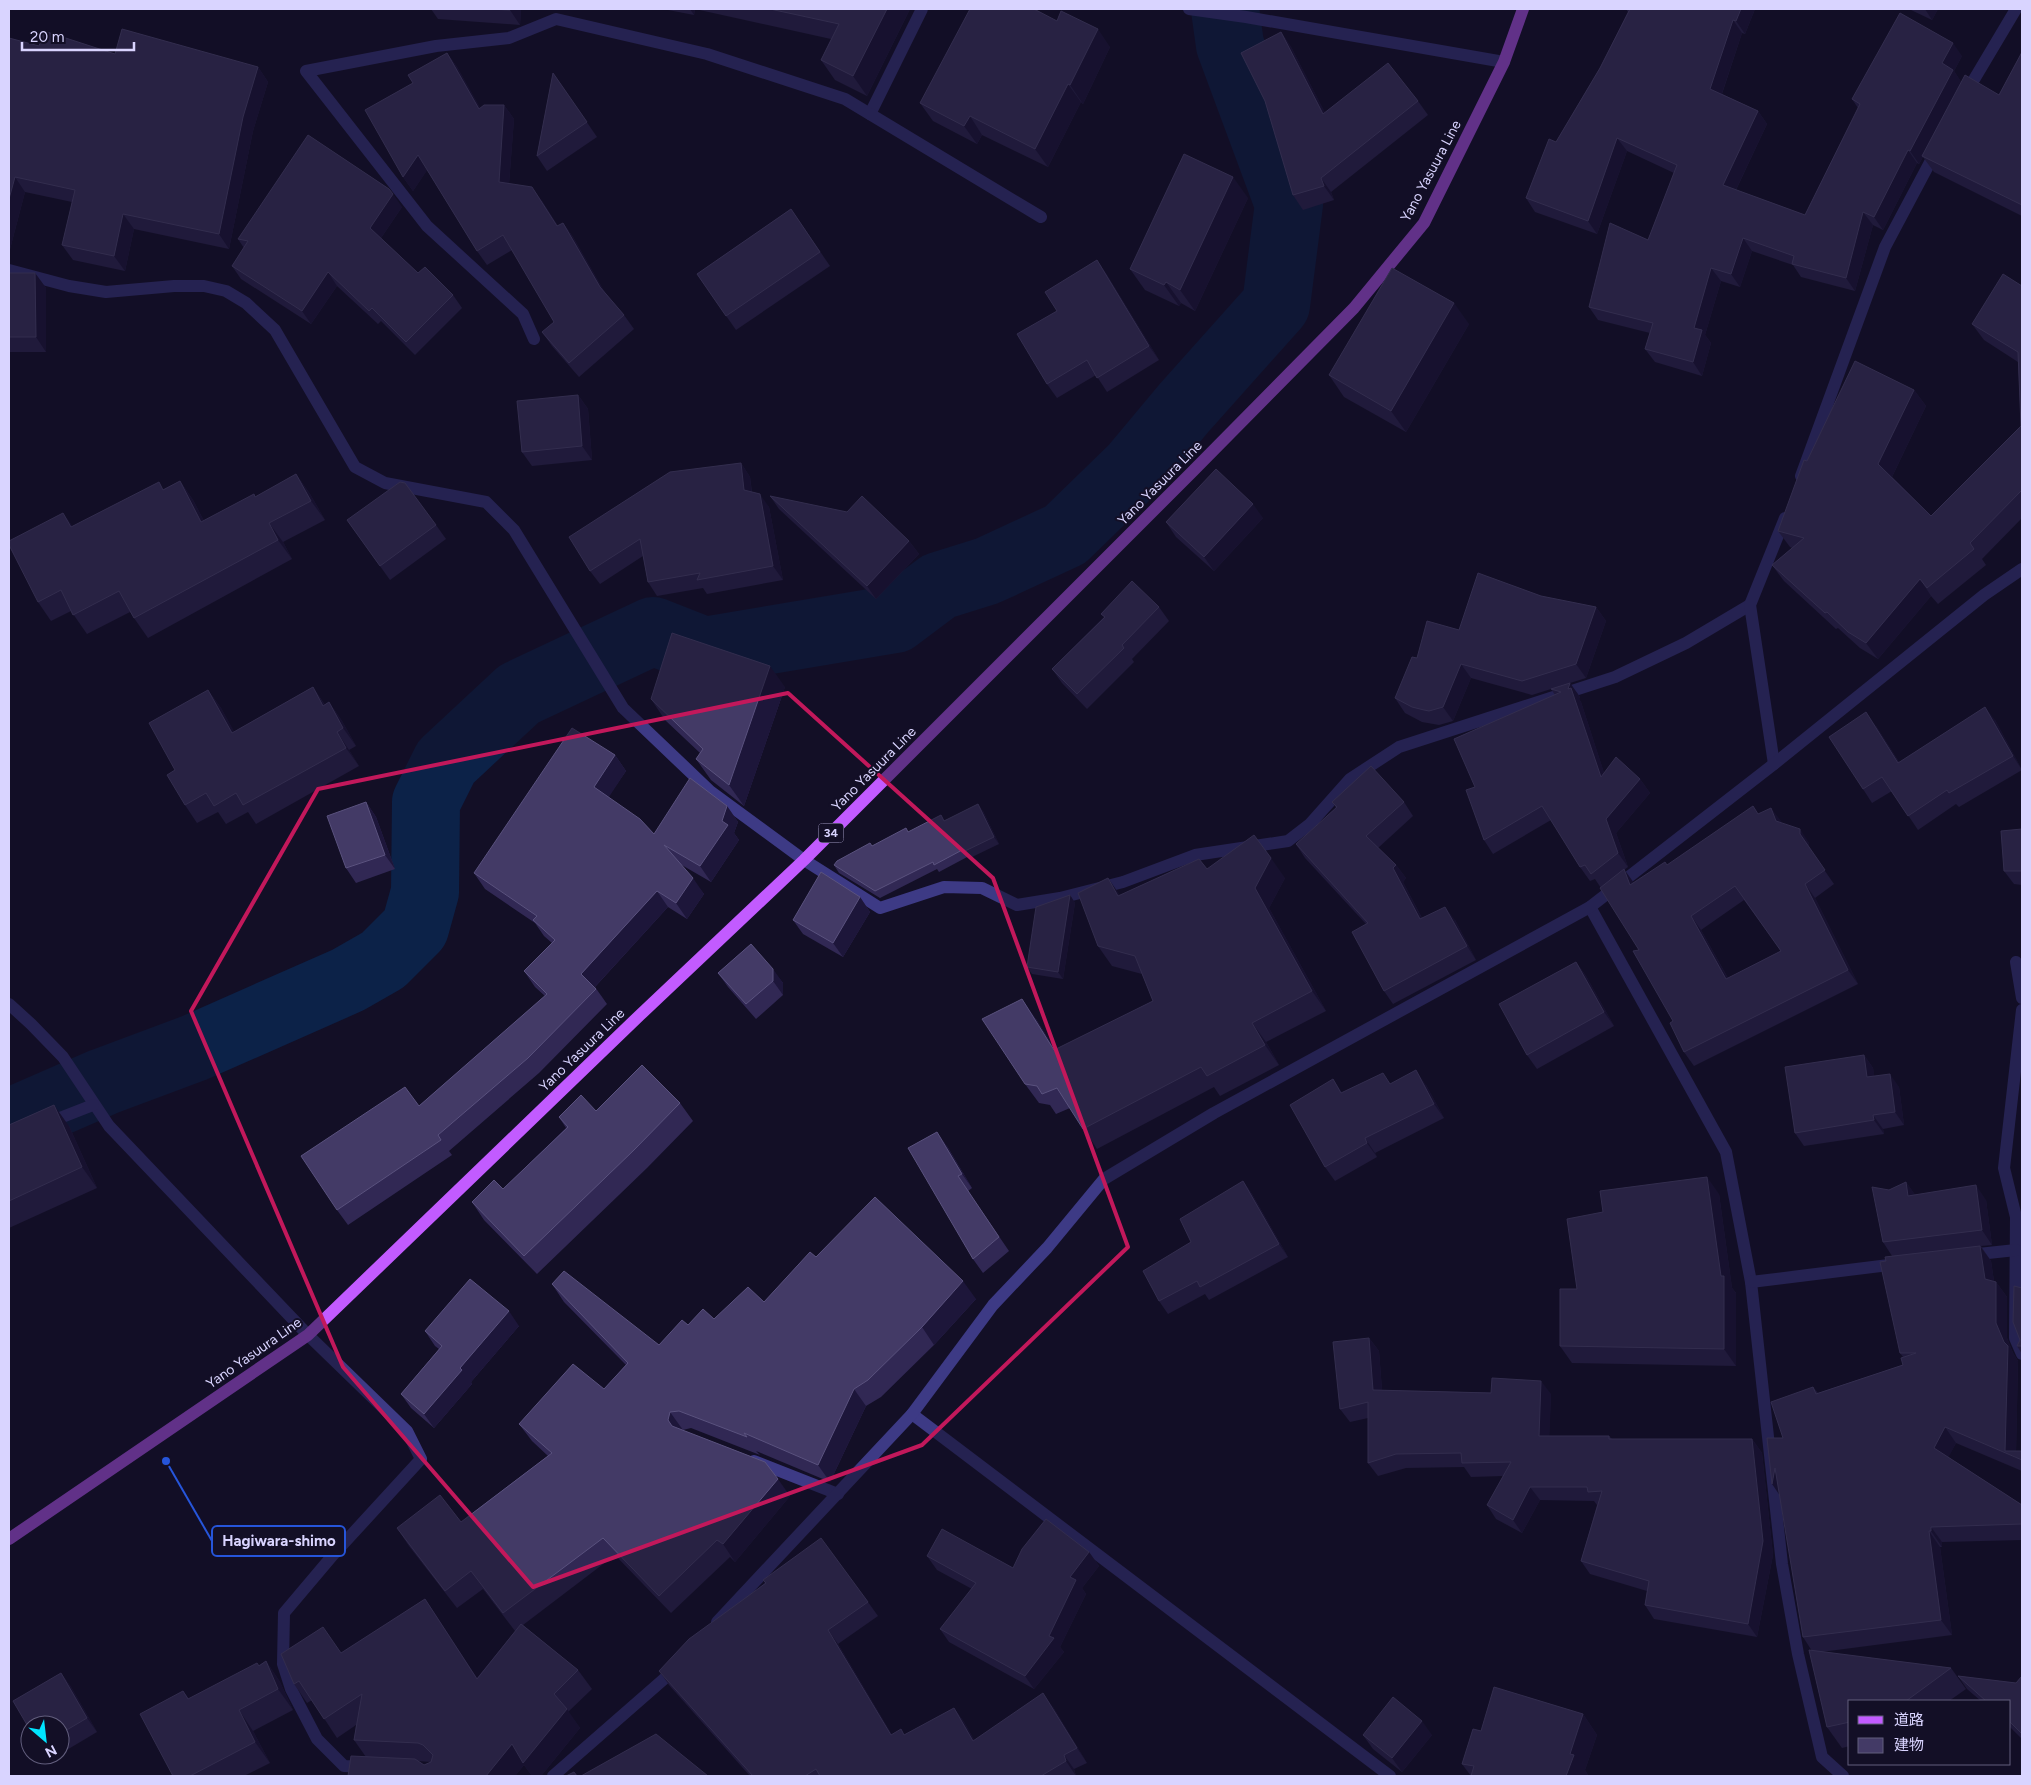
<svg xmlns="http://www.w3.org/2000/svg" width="2031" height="1785" font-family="Figtree,'Noto Sans JP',sans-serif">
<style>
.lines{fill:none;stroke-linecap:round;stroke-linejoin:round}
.river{stroke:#0c2248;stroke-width:68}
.minor{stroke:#3d3a85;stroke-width:12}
.major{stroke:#c25bff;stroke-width:12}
.wall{fill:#312854;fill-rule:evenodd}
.shaded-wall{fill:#1d163a}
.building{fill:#433a66;stroke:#5a527e;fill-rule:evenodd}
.marked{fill:none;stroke:#c2185b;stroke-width:4;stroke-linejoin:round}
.labels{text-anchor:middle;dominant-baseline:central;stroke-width:4;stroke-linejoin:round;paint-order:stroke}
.shield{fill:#130f26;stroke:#9e99be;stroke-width:1}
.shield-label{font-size:12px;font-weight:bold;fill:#d9d4ff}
.street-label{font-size:14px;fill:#d9d4ff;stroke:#130f26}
.leader{fill:none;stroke:#2655da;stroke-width:2}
.callout-dot{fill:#2655da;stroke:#130f26;stroke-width:2}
.callout{fill:#130f26;stroke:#2655da;stroke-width:2}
.callout-label{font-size:15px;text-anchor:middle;font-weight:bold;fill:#d9d4ff}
</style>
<rect width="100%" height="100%" fill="#130f26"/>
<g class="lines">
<path class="river" d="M9,1123L103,1082L194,1048L348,980L383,960L415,928L425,892L426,802L446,762L519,694L653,631L704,651L895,619L939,586L987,571L1065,535L1133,469L1184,408L1276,305L1289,204L1230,45L1225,9"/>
<g class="minor">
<path d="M1189,9L1246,17L1504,62"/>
<path d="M1966,93L2016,9"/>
<path d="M870,114L922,9"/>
<path d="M9,270L69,286L106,292L174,286H204L226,291L246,303L275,330L355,467L385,483L486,502L514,530L623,708L710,791L804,860L880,908L944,887L982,888L1017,905L1060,898L1123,882L1195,855L1288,841L1310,824L1350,779L1399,747L1615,677L1686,643L1750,605"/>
<path d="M534,339L523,314L427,226L306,71L436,46L509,38L556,19L707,54L845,99L1041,217"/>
<path d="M1801,476L1885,247L1936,151"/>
<path d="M1774,764L1750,605L1785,518"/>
<path d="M1590,907L1726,1152L1751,1282L1782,1564L1798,1654L1822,1757L1843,1776"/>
<path d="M2016,962L2022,998"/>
<path d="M9,1004L31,1024L63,1057L109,1126L308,1335L407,1431L421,1459L333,1555L284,1613L283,1664L291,1689L317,1739L344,1766L366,1767"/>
<path d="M2022,1010L2004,1168L2016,1217L2015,1338L2022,1354"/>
<path d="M47,1123L93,1105"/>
<path d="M1969,1255L2016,1250"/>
<path d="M1751,1282L1897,1264"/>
<path d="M912,1414L1390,1776"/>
<path d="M754,1461L838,1494"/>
<path d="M717,1622L912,1414L993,1305L1047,1248L1104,1179L1214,1113L1590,907L1774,764L1984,595L2022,569"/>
<path d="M553,1776L664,1679L676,1666"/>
</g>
<path class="major" d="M9,1539L308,1335L640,1015L804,860L1192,472L1354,308L1424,223L1504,62L1523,9"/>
</g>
<g class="wall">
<path d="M431,9H521L520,25L438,19Z"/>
<path d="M663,9H910L867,96L835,80L821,60L831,39L695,9L694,15Z"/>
<path d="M1626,9H1755L1745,34L1742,33L1722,94L1758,111L1767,124L1736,190L1805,215L1858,108L1852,99L1962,56L1954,71L1961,82L1999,95L2022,52V216L1934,172L1923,157L1919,164L1917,163L1883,230L1873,225L1855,291L1801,277L1793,265L1752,251L1740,287L1721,281L1705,335L1711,343L1702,376L1655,362L1645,349L1650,333L1598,320L1589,307L1648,240L1674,173L1627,151L1597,234L1535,212L1526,198L1556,142L1600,68L1628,12Z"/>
<path d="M1909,9H1938L1932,20Z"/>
<path d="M1057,21L1110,47L1083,104L1081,102L1048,167L982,135L977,144L933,121L920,103Z"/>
<path d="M1281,32L1291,47L1325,113L1418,101L1428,115L1331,192L1334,200L1303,210L1293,195Z"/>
<path d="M9,38L39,46L115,54L258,67L268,82L253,131L229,249L134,229L125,271L73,260L62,245L72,202L25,192L9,253Z"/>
<path d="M447,53L457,67L480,108L504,105L514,119L509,184L542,201L558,226L563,223L573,237L605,293L624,315L634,329L579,377L552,346L542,332L554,322L512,250L487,265L477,251L427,170L413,191L403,177L413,83Z"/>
<path d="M553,73L597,137L547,171L537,156Z"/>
<path d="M1248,198L1195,311L1181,303L1179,306L1145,290L1130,269Z"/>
<path d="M402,207L381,238L418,273L453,295L462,308L415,355L381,321L378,324L337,286L311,324L241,279L232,266L244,248L238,239Z"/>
<path d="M791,209L830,266L736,330L697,274Z"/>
<path d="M1097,260L1107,275L1159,360L1107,392L1096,375L1057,398L1047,384L1057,311Z"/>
<path d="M9,273H35L46,288V352H9Z"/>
<path d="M2022,286V518L1982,559L1986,565L1938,604L1931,596L1878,659L1860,648L1838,628L1836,629L1784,581L1772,565L1792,548L1790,547L1778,531L1807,461L1914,390L1926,406L1892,477L1931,516L2021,426L2018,362L1984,340L1972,324Z"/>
<path d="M1469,324L1406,432L1344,397L1329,375Z"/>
<path d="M578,395L588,409L592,460L532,466L522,452Z"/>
<path d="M741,463L750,477L752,492L769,507L783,580L707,594L703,588L657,596L648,582L643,556L600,584L590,571Z"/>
<path d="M296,474L310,494L325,520L283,542L292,559L148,638L134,618L130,612L87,634L71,611L51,621L38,602L73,526L164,489L180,481L193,500L204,521L256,497Z"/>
<path d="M770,496L909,541L919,554L876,599L779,509Z"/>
<path d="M1263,518L1214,571L1176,537L1166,522Z"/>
<path d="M347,520L436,525L446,539L390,580Z"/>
<path d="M1541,596L1596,607L1606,621L1586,678L1532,695L1471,678L1453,721L1439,725L1422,722L1405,713L1395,698L1417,658L1459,630Z"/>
<path d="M1159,607L1169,621L1132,659L1134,662L1087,709L1062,683L1052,669L1104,617L1101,614Z"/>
<path d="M1570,683L1580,697L1579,699L1581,702L1604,773L1640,779L1650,793L1616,833L1628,867L1624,870L1633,883L1667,865L1758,814L1781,821V823L1809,843V848L1834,884L1815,898L1858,984L1694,1066L1684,1052L1673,1021L1639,950L1601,888L1595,879L1590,881L1580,867L1551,820L1493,854L1484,840L1475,787L1555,695L1551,689ZM1744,900L1781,951L1728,978L1701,930Z"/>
<path d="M313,687L325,705L329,702L342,721L356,746L349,750L359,766L256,824L248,812L226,824L218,812L197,823L185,805L208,690L221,708L234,732Z"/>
<path d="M785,687L744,806L711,780L696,759L700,753L665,720L651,699Z"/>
<path d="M1995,720L2022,770L1959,807L1956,804L1918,830L1892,791L1872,803L1863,789L1876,726L1899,762Z"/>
<path d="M615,755L626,771L608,797L654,834L727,806L738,822L734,833L739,840L711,882L680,864L704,894L687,919L668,907L595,987L607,1004L539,1073L449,1151L452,1155L348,1225L337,1210L419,1106L545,996L535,987L524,971L552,943L544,936L535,923L485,889L474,873Z"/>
<path d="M366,802L376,817L395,869L356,883L346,868Z"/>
<path d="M1332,802H1404L1413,816L1378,848L1396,865L1406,878L1403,882L1422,918L1455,920L1476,960L1393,1004L1384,991L1366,924L1305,858L1296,844L1336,808Z"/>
<path d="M983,811L999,844L970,858L969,856L939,872L937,869L880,898L839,873L834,865L872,846L909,832L945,820Z"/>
<path d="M2022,829V885L2014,884L2004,871Z"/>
<path d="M1207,869L1285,878L1269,908L1326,1011L1266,1042L1279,1065L1220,1096L1214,1087L1097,1149L1070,1108L1056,1114L1050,1105L1039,1103L1025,1084L1036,1019L1055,1050L1153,1001L1142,974L1112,966L1098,946L1120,895Z"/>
<path d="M1070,895L1075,903L1063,979L1032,974L1027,967Z"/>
<path d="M860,897L870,912L843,957L803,934L793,920Z"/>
<path d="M751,944L783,983V995L756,1019L728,987L718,973Z"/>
<path d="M1576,962L1586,976L1614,1026L1537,1069L1527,1055Z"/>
<path d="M1864,1055L1873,1068L1874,1076L1899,1087L1904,1125L1883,1129L1884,1134L1804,1146L1795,1133Z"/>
<path d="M1333,1079L1342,1093L1390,1084L1426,1085L1444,1118L1375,1153L1377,1157L1335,1181L1325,1167Z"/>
<path d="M680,1103L693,1121L647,1168L537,1274L484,1220L472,1202L503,1189L566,1128L559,1117L596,1111Z"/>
<path d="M9,1125L69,1126L97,1188L9,1228Z"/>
<path d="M947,1146L972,1188L968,1191L1009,1251L983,1273L973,1259Z"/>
<path d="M1243,1181L1252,1194L1288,1257L1209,1300L1205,1294L1168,1314L1159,1301L1191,1242Z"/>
<path d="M1906,1182L1915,1195L1986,1200L1992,1245L1981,1246L1991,1261L1994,1281L1996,1282L2007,1297V1338L2013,1353L2018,1361L2016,1451H2022V1471L1956,1443L1948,1457L2022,1505V1540L1942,1542V1547H1940L1952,1635L1821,1652L1951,1668L1966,1689L1949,1701H1850V1746L1842,1748L1827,1727L1812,1651L1803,1637L1783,1438L1813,1387L1818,1393L1903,1365V1357L1900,1353L1886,1261L1892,1256L1883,1242L1889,1190Z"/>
<path d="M1719,1194L1732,1288L1736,1293V1366L1572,1363L1560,1346L1577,1289Z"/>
<path d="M816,1257L976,1299L934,1345L881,1397L866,1406L830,1482L756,1451L760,1455L691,1428L683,1430L790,1496L735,1562L730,1557L671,1613L615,1555L523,1625L578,1670L592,1689L568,1712L580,1728L541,1776H532L524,1765L515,1776H348L366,1757L354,1740L356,1725L337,1738L312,1700L307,1703L294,1684L425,1599L477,1678L517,1629L515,1631L483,1589L457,1608L409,1546L397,1528L461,1522L548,1456L532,1441L519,1424L604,1389L626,1365L564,1302L552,1284L659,1345L688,1325L714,1319L764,1302ZM418,1761L431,1762L424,1765Z"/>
<path d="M2022,1288V1354L2017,1346L2020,1340Z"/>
<path d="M519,1326L471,1382L472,1384L434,1428L411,1408L401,1394L439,1349L435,1346L425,1331Z"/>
<path d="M1369,1338L1379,1351L1382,1390L1551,1394L1549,1436H1609L1612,1439H1752L1762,1453L1773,1555L1757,1637L1654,1619L1645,1605L1647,1591L1590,1574L1581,1561L1597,1505L1594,1501L1540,1500L1522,1533L1496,1519L1487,1505L1503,1476L1471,1477L1464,1467L1406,1468L1378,1476L1368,1463V1418L1350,1422L1340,1409Z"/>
<path d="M1089,1552L1099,1566L1082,1588L1086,1594L1060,1647L1064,1652L1034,1689L949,1642L940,1629L972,1589L937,1570L927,1556L1013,1568Z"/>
<path d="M763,1580L868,1602L878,1616L838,1644L892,1735H905L954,1708L964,1722L974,1740L1053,1707L1087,1763L1074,1769L1076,1776H750L669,1685L659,1671L765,1583Z"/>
<path d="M266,1661L280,1682L293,1710L253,1731L270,1763L244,1776H173L183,1691L189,1699L259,1665Z"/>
<path d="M61,1673L71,1687L97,1732L60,1754Z"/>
<path d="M1958,1676L2016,1683L2022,1676V1739L2010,1727V1701H1981L1967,1689Z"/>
<path d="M1583,1714L1597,1735L1585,1770L1588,1775L1471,1776L1462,1764L1481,1731Z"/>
<path d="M1363,1735H1432L1402,1772L1373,1749Z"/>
<path d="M46,1755H57L49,1760Z"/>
</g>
<g class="shaded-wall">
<path d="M510,9H521L520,25L510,10Z"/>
<path d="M690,9H695L694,15Z"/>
<path d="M887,9H910L867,96L853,76Z"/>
<path d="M1741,9H1755L1745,34L1736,21Z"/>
<path d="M1925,9H1938L1932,20Z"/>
<path d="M1733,20L1742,33L1719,102L1710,89Z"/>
<path d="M1098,29L1110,47L1083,104L1070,85Z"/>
<path d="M1281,32L1291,47L1333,128L1323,114Z"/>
<path d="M1953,43L1962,56L1954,71L1962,83L1922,156L1923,157L1919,164L1910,151L1942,63Z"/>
<path d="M447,53L457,67L489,123L479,109Z"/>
<path d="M258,67L268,82L253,131L229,249L219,234L243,117Z"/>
<path d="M1068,84L1081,102L1048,167L1035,149Z"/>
<path d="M504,105L514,119L508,197L499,182Z"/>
<path d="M1758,111L1767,124L1732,198L1723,185Z"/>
<path d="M970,116L982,135L977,144L964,126Z"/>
<path d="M1617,138L1627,151L1597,234L1588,221Z"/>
<path d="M1908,150L1917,163L1883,230L1874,217Z"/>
<path d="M418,155L428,169L413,191L403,177Z"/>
<path d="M15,177L25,192L9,253V199Z"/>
<path d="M1233,177L1248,198L1195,311L1180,290Z"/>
<path d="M1321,178L1331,192L1334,200L1324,186Z"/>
<path d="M532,187L542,201L567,241L557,226Z"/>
<path d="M393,194L402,207L379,241L370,228Z"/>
<path d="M1863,212L1873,225L1855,291L1846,278Z"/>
<path d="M123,214L134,229L125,271L114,256Z"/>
<path d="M563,223L573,237L610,301L600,287Z"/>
<path d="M1743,238L1752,251L1740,287L1731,274Z"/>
<path d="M1097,260L1107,275L1159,360L1149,346Z"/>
<path d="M1711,268L1721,281L1705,335L1711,343L1702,376L1693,362L1694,328Z"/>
<path d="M328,272L337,286L311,324L302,311Z"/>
<path d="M35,273L46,288V352L36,337Z"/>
<path d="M1166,282L1181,303L1179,306L1164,285Z"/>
<path d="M1454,303L1469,324L1406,432L1391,411Z"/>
<path d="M1914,390L1926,406L1890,481L1878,464Z"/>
<path d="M578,395L588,409L592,460L582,446Z"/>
<path d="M741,463L750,477L753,504L744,490Z"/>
<path d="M296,474L310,494L325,520L311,501Z"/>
<path d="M180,481L193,500L215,542L201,522Z"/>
<path d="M760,494L769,507L783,580L773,566Z"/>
<path d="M1253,504L1263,518L1214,571L1204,557Z"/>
<path d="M63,513L77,532L71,527Z"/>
<path d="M269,523L283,542L292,559L278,540Z"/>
<path d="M909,541L919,554L876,599L867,586Z"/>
<path d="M1920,579L1931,596L1878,659L1866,643Z"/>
<path d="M1596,607L1606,621L1586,678L1576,664Z"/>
<path d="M1461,664L1471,678L1453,721L1443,707Z"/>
<path d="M770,666L785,687L744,806L729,785Z"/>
<path d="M1570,683L1580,697L1579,699L1581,702L1610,791L1601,777L1568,689Z"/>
<path d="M313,687L325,706H323Z"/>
<path d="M208,690L221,708L245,751L232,733Z"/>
<path d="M329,702L342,721L356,746L343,728Z"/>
<path d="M1985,707L1995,720L2022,770L2013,756Z"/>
<path d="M1866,712L1876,726L1908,777L1898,763Z"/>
<path d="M337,732L349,750L359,766L346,748Z"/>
<path d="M615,755L626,771L605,803L594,787Z"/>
<path d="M1640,779L1650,793L1616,833L1628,867L1618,853L1606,819Z"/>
<path d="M366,802L376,817L395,869L385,855Z"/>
<path d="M978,804L983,811L999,844L994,837Z"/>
<path d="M727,806L738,822L734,833L739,840L711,882L700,866L722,821Z"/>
<path d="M1771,808L1781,821L1786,834L1776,821Z"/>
<path d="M1800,829L1809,843V848L1800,834Z"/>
<path d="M1271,858L1285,878L1269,908L1326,1011L1312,991L1255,888Z"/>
<path d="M1396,865L1406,878L1403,882L1429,932L1420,919L1393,868Z"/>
<path d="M1624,869L1634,883L1630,885Z"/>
<path d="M693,878L704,894L687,919L676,903Z"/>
<path d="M1108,878L1122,898L1118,896Z"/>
<path d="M1805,884L1815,898L1858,984L1848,970Z"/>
<path d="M657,891L668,907L592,990L581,974Z"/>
<path d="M1070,895L1075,903L1063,979L1058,972Z"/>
<path d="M860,897L870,912L843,957L833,943Z"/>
<path d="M1445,907L1455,920L1476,960L1467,946Z"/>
<path d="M1691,916L1701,930L1736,993L1726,979Z"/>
<path d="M1576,962L1586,976L1614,1026L1604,1012Z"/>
<path d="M773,969L783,983V995L773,981Z"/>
<path d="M1022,999L1036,1019L1068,1070L1054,1050Z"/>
<path d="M1252,1023L1266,1042L1279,1065L1265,1045Z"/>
<path d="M1864,1055L1873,1068L1877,1090L1867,1077Z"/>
<path d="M1416,1070L1426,1085L1444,1118L1434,1104Z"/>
<path d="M1890,1074L1899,1087L1904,1125L1895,1112Z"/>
<path d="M1333,1079L1343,1094L1341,1093Z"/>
<path d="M54,1105L69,1126L97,1188L82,1167Z"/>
<path d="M1873,1115L1883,1129L1884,1134L1874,1120Z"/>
<path d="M937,1132L947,1146L972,1188L962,1174Z"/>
<path d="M1365,1138L1375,1153L1377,1157L1367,1143Z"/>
<path d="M1707,1177L1719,1194L1732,1288L1736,1293V1366L1724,1349L1721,1276Z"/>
<path d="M1243,1181L1252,1194L1288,1257L1279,1244Z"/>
<path d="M1906,1182L1916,1196H1908Z"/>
<path d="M1976,1185L1986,1200L1992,1245L1982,1230Z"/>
<path d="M1980,1246L1991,1261L1996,1295L1985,1279Z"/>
<path d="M963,1281L976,1299L934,1345L922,1327Z"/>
<path d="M1996,1282L2007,1297V1338L2013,1353L2018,1361L2016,1458L2005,1451L2004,1342L1996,1323Z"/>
<path d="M509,1311L519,1326L471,1382L472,1384L434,1428L424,1414L460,1368Z"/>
<path d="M1369,1338L1379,1351L1383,1403L1373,1390Z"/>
<path d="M1541,1381L1551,1394L1549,1450L1539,1436Z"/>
<path d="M854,1389L866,1406L830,1482L818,1465Z"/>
<path d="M670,1412L683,1430L680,1438L668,1420Z"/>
<path d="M1945,1427L1956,1443L1945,1464L1934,1448Z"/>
<path d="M1752,1439L1762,1453L1773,1555L1757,1637L1748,1624Z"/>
<path d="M1775,1468L1783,1500L1772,1484Z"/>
<path d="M778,1479L790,1496L735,1562L723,1544Z"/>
<path d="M1530,1487L1540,1500L1522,1533L1513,1520Z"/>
<path d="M1931,1527L1942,1542V1547L1931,1531Z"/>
<path d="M1929,1531L1940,1547L1952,1635L1941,1620Z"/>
<path d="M1089,1552L1099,1566L1082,1588L1086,1594L1060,1647L1064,1652L1034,1689L1025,1676L1049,1636L1070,1577Z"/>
<path d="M425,1599L438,1618L490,1698L477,1679Z"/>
<path d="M828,1630L838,1644L901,1750L891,1735Z"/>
<path d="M266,1661L280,1682L293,1710L278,1689Z"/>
<path d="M61,1673L71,1687L97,1732L87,1718Z"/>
<path d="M1043,1693L1053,1707L1087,1763L1077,1748Z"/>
<path d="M954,1708L964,1722L983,1755L973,1741Z"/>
<path d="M567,1709L580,1728L541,1776H532L524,1765L515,1776H486L512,1744Z"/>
<path d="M239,1710L253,1731L270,1763L255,1742Z"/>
<path d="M1583,1714L1597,1735L1585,1770L1588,1775V1776H1566L1570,1754Z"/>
<path d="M1422,1721L1432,1735L1402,1772L1392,1758Z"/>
<path d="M1064,1755L1074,1769L1076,1776L1066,1761Z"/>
</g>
<g class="building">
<path d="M485,9H510V10Z"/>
<path d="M770,9H887L853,76L821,60L839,24Z"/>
<path d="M970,9H1034L1057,21L1061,11L1098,29L1070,85L1068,84L1035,149L970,116L964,126L920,103Z"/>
<path d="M1630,9H1741L1736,21L1733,20L1710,89L1758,111L1723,185L1805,215L1860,104L1852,99L1900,13L1953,43L1942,63L1953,70L1910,151L1908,150L1874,217L1863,212L1846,278L1792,264L1794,256L1743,238L1731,274L1711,268L1694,328L1702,330L1693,362L1645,349L1653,323L1589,307L1610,223L1648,240L1677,165L1617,138L1588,221L1526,198L1549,139L1556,142L1600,68Z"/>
<path d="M122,29L258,67L243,117L219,234L123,214L114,256L62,245L75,190L15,177L9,199V38L39,46L44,31L115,54Z"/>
<path d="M1281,32L1323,114L1388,63L1418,101L1321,178L1324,186L1293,195L1265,101L1241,53Z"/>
<path d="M2022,52V205L1922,156L1965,75L1999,95Z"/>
<path d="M447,53L479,109L484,105H504L499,182L532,187L557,226L563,223L600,287L624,315L569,363L542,332L554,322L503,235L477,251L418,155L403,177L365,110L413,83L408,75Z"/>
<path d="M553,73L587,122L537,156Z"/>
<path d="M308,135L389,189L393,194L370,228L418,273L425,267L453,295L406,342L372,308L369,311L328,272L302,311L232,266L248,241L238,239Z"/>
<path d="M1184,154L1233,177L1180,290L1166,282L1164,285L1130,269Z"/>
<path d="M791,209L820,252L726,316L697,274Z"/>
<path d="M1097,260L1149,346L1097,378L1087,360L1047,384L1017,334L1057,311L1045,292Z"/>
<path d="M1392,268L1454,303L1391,411L1329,375Z"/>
<path d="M9,273H35L36,337H9Z"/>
<path d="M2003,274L2022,286V490L1970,543L1974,549L1927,588L1920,579L1866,643L1848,632L1827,612L1825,613L1772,565L1804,538L1778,531L1804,460L1807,461L1855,361L1914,390L1878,464L1931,516L2021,426L2018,352L1972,324Z"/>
<path d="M578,395L582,446L522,452L517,401Z"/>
<path d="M741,463L744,490L760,494L773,566L697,580L700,573L648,582L640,539L590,571L569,537L670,472Z"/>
<path d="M1216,469L1253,504L1204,557L1166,522Z"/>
<path d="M296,474L311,501L269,523L278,540L134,618L119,591L73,615L61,590L38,602L9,545V541L63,513L71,527L159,482L163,490L180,481L201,522L254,494L255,497Z"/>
<path d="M400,482L405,483L436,525L380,566L347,520Z"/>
<path d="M770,496L847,512L862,496L909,541L867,586Z"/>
<path d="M1478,573L1541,596L1596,607L1576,664L1522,681L1461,664L1443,707L1429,711L1424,710L1412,707L1395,698L1412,657L1417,658L1427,621L1459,630Z"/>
<path d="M1132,581L1159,607L1122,645L1124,648L1077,694L1052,669L1105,617L1101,614Z"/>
<path d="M672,633L770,666L729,785L696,759L703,749L651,699Z"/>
<path d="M1570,683L1568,689L1571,688L1601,777L1616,757L1640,779L1606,819L1618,853L1591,874L1585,865L1580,867L1542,806L1484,840L1466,790L1475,787L1454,739L1561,692L1551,689Z"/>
<path d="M313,687L323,706L329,702L343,728L337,732L346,748L243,805L236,793L214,806L206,793L185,805L167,775L175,770L149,723L208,690L232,733Z"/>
<path d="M1985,707L2013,756L1949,793L1947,790L1908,816L1882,777L1863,789L1829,737L1866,712L1898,763Z"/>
<path d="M572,728L615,755L594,787L640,819L654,834L690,778L727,806L722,821L728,825L700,866L664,845L693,878L676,903L657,891L581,974L596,989L528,1058L438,1135L441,1140L337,1210L301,1156L405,1087L419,1106L547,994L524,971L555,940L533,920L537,916L474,873Z"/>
<path d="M1371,766L1404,802L1366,836L1396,865L1393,868L1420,919L1445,907L1467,946L1384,991L1352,932L1368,923L1296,844L1337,807L1332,802Z"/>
<path d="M366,802L385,855L346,868L327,816Z"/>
<path d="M978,804L994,837L965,851L964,849L934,865L933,862L875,891L834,865L837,861L870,843L872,846L906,828L908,832L941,815L944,821Z"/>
<path d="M1753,806L1758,814L1771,808L1776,821L1800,829V834L1825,870L1805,884L1848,970L1684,1052L1670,1023L1673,1021L1633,951L1639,950L1600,888L1624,869L1630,885L1665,862L1667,865ZM1735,886L1781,951L1726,979L1691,916Z"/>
<path d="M2022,829V871H2004L2001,831Z"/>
<path d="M1254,835L1271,858L1255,888L1312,991L1252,1023L1265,1045L1207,1076L1201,1067L1083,1129L1057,1088L1042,1094L1037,1086L1025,1084L982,1019L1022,999L1054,1050L1153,1001L1135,956L1098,946L1078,893L1108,878L1118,896L1199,859L1207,869Z"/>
<path d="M821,872L860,897L833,943L793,920Z"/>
<path d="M1070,895L1058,972L1027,967L1036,907Z"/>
<path d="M751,944L773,969V981L746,1004L718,973Z"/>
<path d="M1576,962L1604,1012L1527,1055L1499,1004Z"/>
<path d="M1864,1055L1867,1077L1890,1074L1895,1112L1873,1115L1874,1120L1795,1133L1785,1067Z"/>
<path d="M642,1065L680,1103L634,1150L524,1256L472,1202L494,1180L503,1189L568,1127L559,1117L581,1095L596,1111Z"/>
<path d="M1416,1070L1434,1104L1365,1138L1367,1143L1325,1167L1290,1105L1333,1079L1341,1093L1383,1073L1390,1084Z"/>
<path d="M54,1105L82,1167L9,1201V1125Z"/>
<path d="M937,1132L962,1174L958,1176L999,1237L973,1259L908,1148Z"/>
<path d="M1707,1177L1721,1276H1724V1349L1560,1346V1289H1577L1567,1219L1603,1212L1600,1191Z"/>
<path d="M1243,1181L1279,1244L1200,1287L1197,1281L1159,1301L1143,1271L1191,1242L1180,1219Z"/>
<path d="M1906,1182L1908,1196L1976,1185L1982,1230L1883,1242L1872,1187L1889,1190Z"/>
<path d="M875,1197L963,1281L922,1327L868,1380L854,1389L818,1465L744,1433L747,1437L679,1411L670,1412L668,1420L672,1426L765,1462L778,1479L723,1544L717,1540L659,1596L603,1538L503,1613L471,1571L445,1591L397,1528L440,1495L461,1522L552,1453L519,1424L573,1364L604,1389L628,1363L552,1284L564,1271L659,1345L682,1320L688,1325L703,1309L714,1319L748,1287L764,1302L810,1252L816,1257Z"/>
<path d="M1980,1246L1985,1279L1996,1282V1323L2004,1342L2008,1346L2005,1451H2022V1460L1945,1427L1934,1448L2022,1505V1524L1931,1527V1531H1929L1941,1620L1803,1637L1775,1468L1772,1484L1767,1438H1783L1771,1402L1813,1387L1816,1394L1903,1365L1901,1358L1916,1353H1900L1880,1262L1886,1261L1885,1257Z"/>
<path d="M470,1279L509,1311L460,1368L462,1370L424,1414L401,1394L442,1346L425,1331Z"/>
<path d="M2014,1286L2022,1288V1346H2017L2020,1340L2013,1322Z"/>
<path d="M1369,1338L1373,1390L1491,1393L1492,1378L1541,1381L1539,1436H1609V1439H1752L1763,1541L1748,1624L1645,1605L1649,1581L1581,1561L1602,1491L1588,1492L1587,1487H1530L1513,1520L1487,1505L1511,1462L1462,1463L1461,1453L1396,1454L1368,1463V1402L1340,1409L1333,1342Z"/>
<path d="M1046,1519L1089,1552L1070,1577L1076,1580L1049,1636L1054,1638L1025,1676L940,1629L976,1583L927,1556L942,1529L1013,1568L1022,1549Z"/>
<path d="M821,1538L868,1602L828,1630L891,1735L901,1729L904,1735L954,1708L973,1741L1043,1693L1077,1748L1064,1755L1066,1761L1041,1776H820L816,1769L805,1776H753L659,1671L689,1639L766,1583L763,1580Z"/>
<path d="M425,1599L477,1679L521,1624L578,1670L554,1694L567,1709L523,1763L512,1744L486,1776H348L351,1756L415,1759L424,1765L431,1762L433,1755L423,1745L418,1743L354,1740L362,1694L324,1719L299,1681L294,1684L281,1654L323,1627L341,1653Z"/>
<path d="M1809,1650L1951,1668L1906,1701H1850V1722L1827,1727Z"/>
<path d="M266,1661L278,1689L239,1710L255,1742L190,1776H173L140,1714L183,1691L188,1699L257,1663L259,1666Z"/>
<path d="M61,1673L87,1718L60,1734V1725H30V1730L13,1701Z"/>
<path d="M1958,1676L2016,1683L2022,1676V1734L2010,1722V1701H1986Z"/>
<path d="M1494,1687L1583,1714L1570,1754L1574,1755L1566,1776H1471L1474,1766L1462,1764L1473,1729L1481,1731Z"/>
<path d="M1393,1697L1422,1721L1392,1758L1363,1735Z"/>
<path d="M656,1734L708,1776H581Z"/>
<path d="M574,1772L577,1776H566Z"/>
</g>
<path d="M0 0H2031V1785H0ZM788,693L993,878L1128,1247L922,1445L533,1587L343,1367L191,1011L318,789Z" fill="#130f26" fill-opacity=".55" fill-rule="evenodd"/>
<path class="marked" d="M788,693L993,878L1128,1247L922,1445L533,1587L343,1367L191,1011L318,789Z"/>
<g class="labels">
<rect class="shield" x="818.5" y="823.5" width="25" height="19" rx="4"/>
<g class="shield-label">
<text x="831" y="833">34</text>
</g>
<g class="street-label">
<text transform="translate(1431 171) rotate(-62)">Yano Yasuura Line</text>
<text transform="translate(1160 483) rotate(-45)">Yano Yasuura Line</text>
<text transform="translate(874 769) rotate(-45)">Yano Yasuura Line</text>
<text transform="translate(582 1050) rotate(-44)">Yano Yasuura Line</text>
<text transform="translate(254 1353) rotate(-35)">Yano Yasuura Line</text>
</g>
</g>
<path class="leader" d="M166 1461L212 1541"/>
<circle class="callout-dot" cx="166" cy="1461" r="5"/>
<rect class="callout" x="212" y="1526" width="133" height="30" rx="5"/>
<g class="callout-label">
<text x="279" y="1546">Hagiwara-shimo</text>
</g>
<rect width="2031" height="1785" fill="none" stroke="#d9d4ff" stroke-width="20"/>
<rect x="1848" y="1700" width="162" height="65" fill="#130f26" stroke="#625e7d"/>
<rect x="1858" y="1716" width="25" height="8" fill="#c25bff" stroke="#625e7d"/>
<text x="1894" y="1725" font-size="15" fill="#d9d4ff">道路</text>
<rect x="1858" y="1738" width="25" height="15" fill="#433a66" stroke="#625e7d"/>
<text x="1894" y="1750" font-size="15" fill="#d9d4ff">建物</text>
<g transform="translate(45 1740) rotate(152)"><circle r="24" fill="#130f26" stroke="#625e7d"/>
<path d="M0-4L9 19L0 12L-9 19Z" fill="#00e5ff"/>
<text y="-8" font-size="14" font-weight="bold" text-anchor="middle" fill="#d9d4ff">N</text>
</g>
<path d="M22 42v8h112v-8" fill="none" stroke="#d9d4ff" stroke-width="2.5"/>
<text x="30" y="42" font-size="15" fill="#d9d4ff" stroke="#130f26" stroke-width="4" paint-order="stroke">20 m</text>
</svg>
